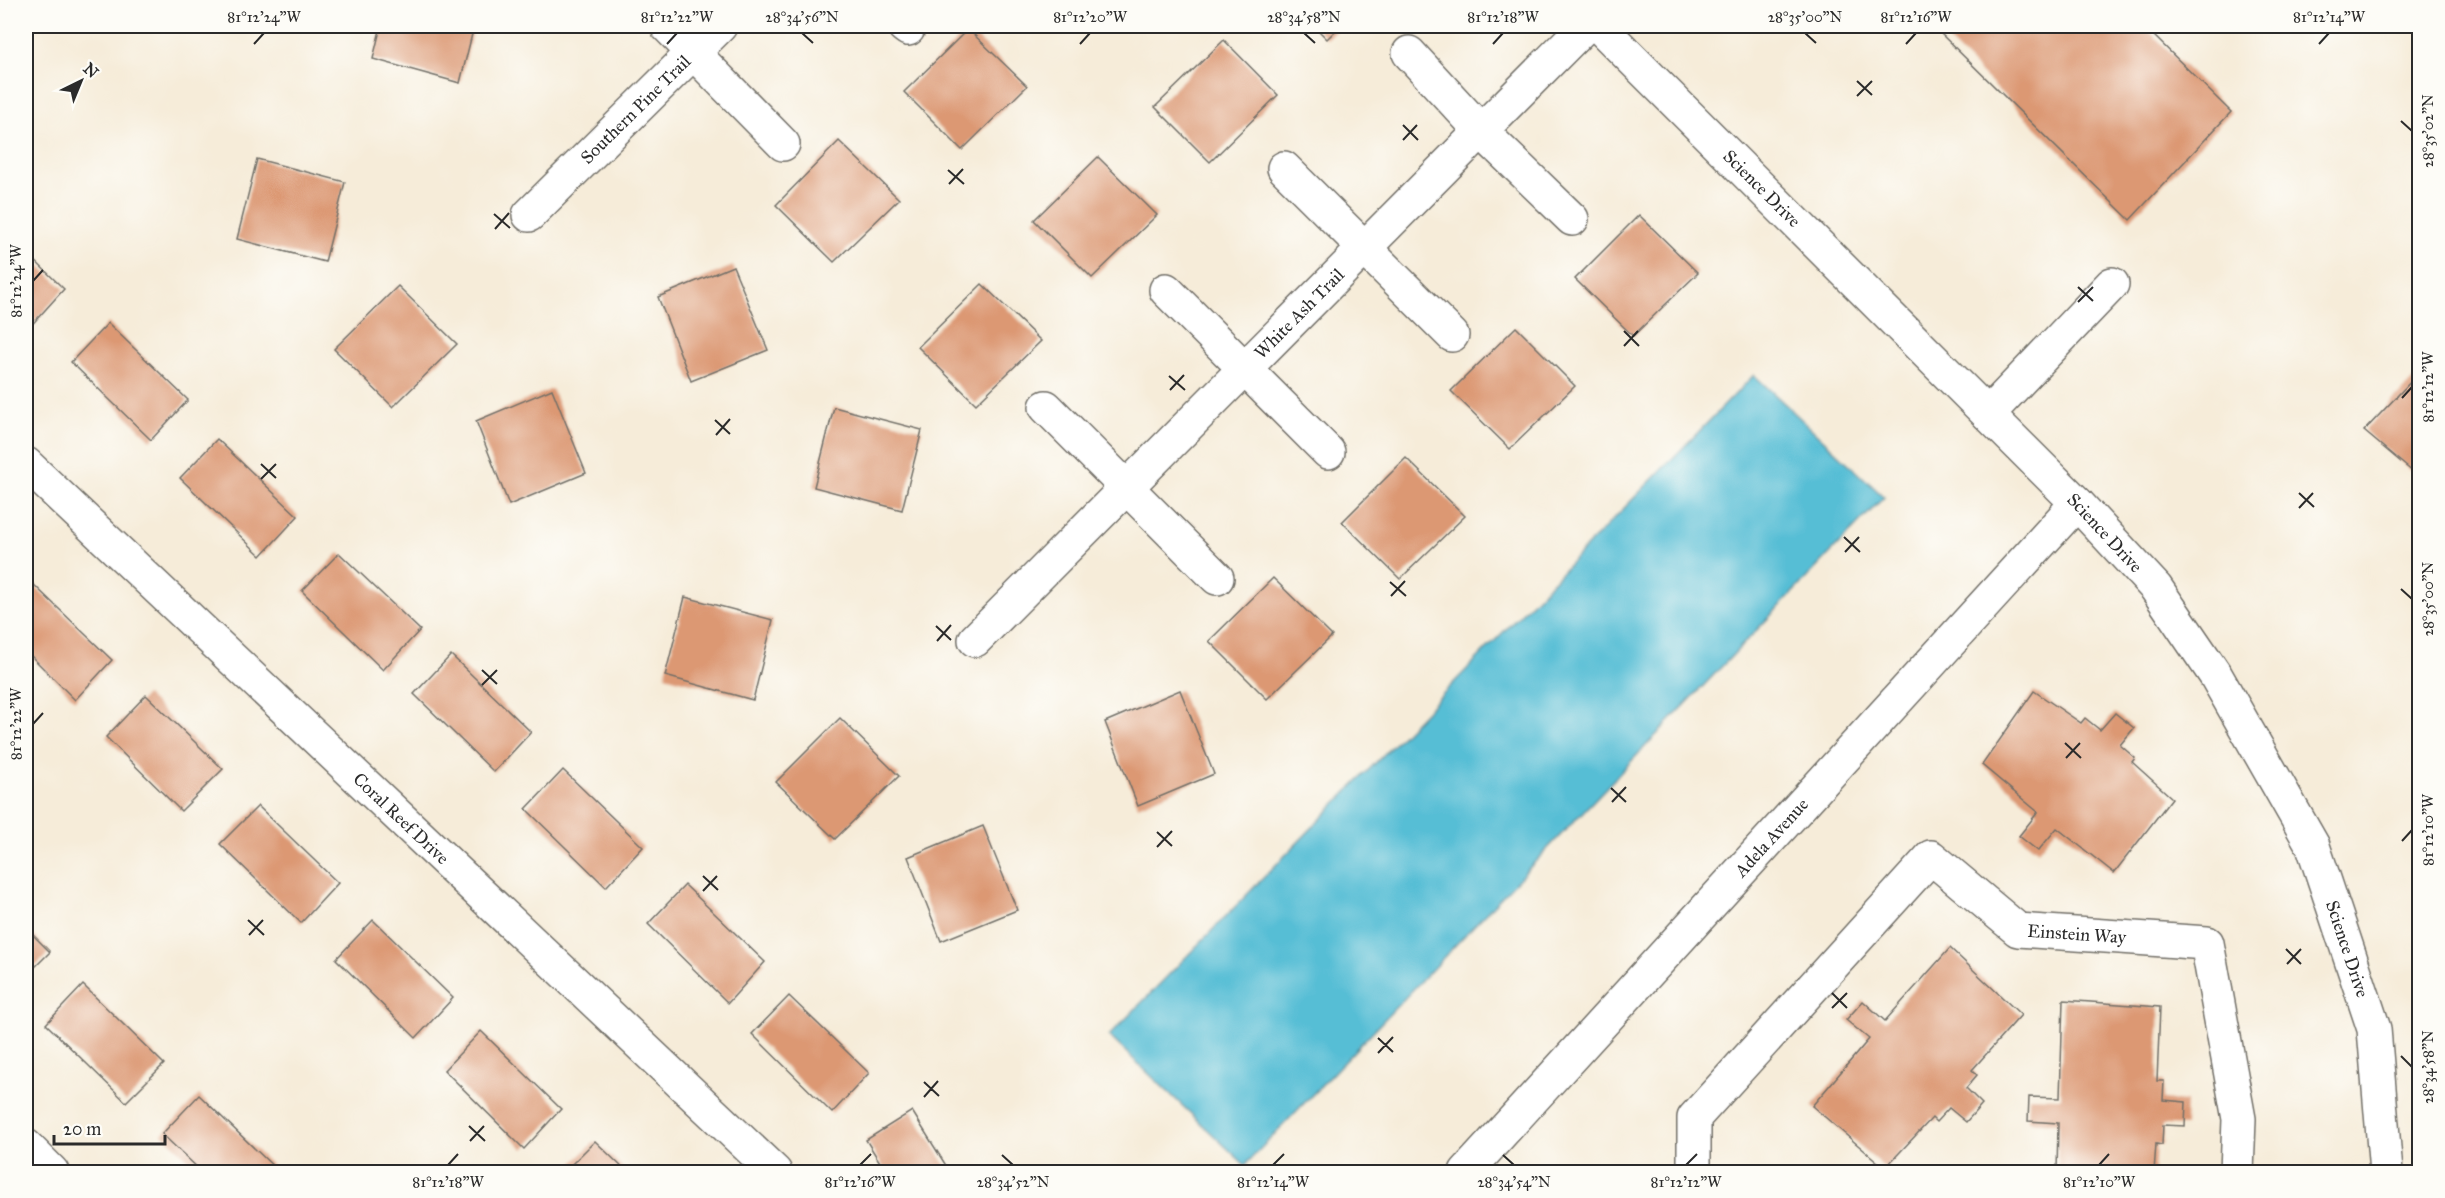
<svg xmlns="http://www.w3.org/2000/svg" width="2445" height="1198" font-family="'IM FELL Great Primer',serif">
<style>
.water{fill:#57bed5;stroke:#417480;stroke-width:1.5}
.building{fill:#dc9873}
.lines{fill:none;stroke-linecap:round;stroke-linejoin:round}
.minor-casing{stroke:#726f68;stroke-width:36}
.minor{stroke:#fff;stroke-width:33}
.ticks{fill:none;stroke:#2b2b2b;stroke-width:2}
.labels{text-anchor:middle;dominant-baseline:central;stroke-width:4.5;stroke-linejoin:round;paint-order:stroke}
.street-label{font-size:18px;fill:#2b2b2b;stroke:#fdfcf7}
.neatline{fill:none;stroke:#2b2b2b;stroke-width:2}
.ticks-label{font-size:15px;text-anchor:middle;fill:#2b2b2b}
</style>
<rect width="100%" height="100%" fill="#fdfcf7"/>
<filter id="ink" filterUnits="userSpaceOnUse"><feTurbulence type="fractalNoise" baseFrequency=".0167" numOctaves="2"/><feDisplacementMap in="SourceGraphic" scale="12" xChannelSelector="R" yChannelSelector="G"/><feConvolveMatrix kernelMatrix="1 2 1 2 8 2 1 2 1" color-interpolation-filters="sRGB"/></filter>
<filter id="wash" filterUnits="userSpaceOnUse"><feTurbulence type="fractalNoise" baseFrequency=".008" numOctaves="4" result="noise"/><feDisplacementMap in="SourceGraphic" scale="24" xChannelSelector="R" yChannelSelector="G"/><feGaussianBlur stdDeviation="1.35" result="paint"/><feColorMatrix in="noise" values="0 0 0 0 0 0 0 0 0 0 0 0 0 0 0 0 0 1.4 0 .05"/><feComposite in="paint" operator="in"/></filter>
<g filter="url(#wash)">
<rect width="100%" height="100%" fill="#f6ecd9"/>
<path class="water" d="M1754,375L1884,497L1245,1165L1109,1036Z"/>
<g id="blocks">
<g class="building">
<path d="M381,26H474L460,83L373,59Z"/>
<path d="M1314,26H1340L1327,39Z"/>
<path d="M1933,26H2144L2231,112L2130,220Z"/>
<path d="M968,29L1027,86L962,150L904,92Z"/>
<path d="M1224,40L1278,95L1210,162L1155,107Z"/>
<path d="M839,141L899,199L834,262L776,205Z"/>
<path d="M1098,157L1157,215L1092,278L1034,220Z"/>
<path d="M257,159L345,182L325,262L237,239Z"/>
<path d="M1639,215L1698,273L1633,336L1575,279Z"/>
<path d="M26,252L64,289L27,330L26,328Z"/>
<path d="M733,266L768,350L691,381L658,297Z"/>
<path d="M982,284L1041,341L976,404L918,347Z"/>
<path d="M398,286L457,344L393,407L334,349Z"/>
<path d="M108,323L188,400L151,440L71,362Z"/>
<path d="M1516,327L1575,386L1510,449L1451,391Z"/>
<path d="M2420,372V478L2364,431Z"/>
<path d="M552,389L586,473L509,505L476,421Z"/>
<path d="M834,407L922,430L902,510L814,487Z"/>
<path d="M217,439L298,516L261,556L180,478Z"/>
<path d="M1406,458L1465,516L1400,579L1342,522Z"/>
<path d="M339,553L420,630L383,670L302,591Z"/>
<path d="M1273,578L1332,636L1267,699L1209,641Z"/>
<path d="M32,583L112,660L75,700L26,651V589Z"/>
<path d="M685,597L773,620L753,700L665,676Z"/>
<path d="M451,655L531,732L494,772L414,694Z"/>
<path d="M1180,690L1214,774L1138,806L1105,722Z"/>
<path d="M2034,691L2081,723L2085,718L2100,730L2115,713L2134,728L2120,745L2135,758L2132,762L2172,798L2114,873L2057,828L2038,851L2019,836L2038,812L1982,765Z"/>
<path d="M146,695L223,769L181,811L106,737Z"/>
<path d="M840,718L899,776L835,839L776,782Z"/>
<path d="M563,770L643,847L606,887L526,809Z"/>
<path d="M258,806L338,883L301,923L220,844Z"/>
<path d="M983,826L1017,910L941,941L908,857Z"/>
<path d="M685,885L765,962L728,1003L648,924Z"/>
<path d="M373,920L453,998L416,1038L336,959Z"/>
<path d="M26,928L50,952L26,976Z"/>
<path d="M1950,948L2021,1015L1972,1070L1977,1075L1966,1088L1982,1104L1966,1122L1949,1108L1936,1122L1932,1118L1885,1168L1812,1106L1869,1039L1846,1020L1863,1001L1885,1021Z"/>
<path d="M83,985L164,1064L126,1102L46,1024Z"/>
<path d="M789,996L869,1073L832,1113L752,1034Z"/>
<path d="M2063,1000L2160,1007L2157,1081H2164L2163,1100L2186,1102L2185,1126L2163,1125L2162,1145L2156,1144L2154,1172H2057L2058,1123L2028,1121L2029,1097L2060,1098Z"/>
<path d="M481,1031L561,1109L524,1149L444,1070Z"/>
<path d="M199,1095L279,1172H202L162,1134Z"/>
<path d="M912,1111L950,1172H886L866,1140Z"/>
<path d="M595,1141L627,1172H564Z"/>
</g>
</g>
</g>
<g filter="url(#ink)">
<use href="#blocks" fill-opacity="0" stroke="#726f68" stroke-width="1.5"/>
<g class="lines">
<g class="minor-casing">
<g id="minor">
<path d="M667,26L783,144"/>
<path d="M904,26L908,29"/>
<path id="s1" d="M1599,26L2077,503L2156,588L2216,676L2313,846L2374,1029L2386,1172"/>
<path d="M1409,53L1481,131L1572,219"/>
<path d="M1284,168L1452,335"/>
<path id="s2" d="M529,215L720,26"/>
<path d="M1166,290L1328,452"/>
<path d="M1046,407L1217,578"/>
<path d="M1988,414L2112,284"/>
<path id="s3" d="M26,464L775,1172"/>
<path id="s4" d="M975,640L1585,26"/>
<path d="M26,1146L52,1172"/>
<path id="s5" d="M1466,1172L2077,503"/>
<path id="s6" d="M1694,1172V1118L1931,857L2018,930L2207,943L2239,1119L2237,1172"/>
</g>
</g>
<use href="#minor" class="minor"/>
</g>
</g>
<path class="ticks" d="M802,33L813,43M1304,33L1315,43M1805,33L1816,43M254,44L264,33M667,44L677,33M1080,44L1090,33M1493,44L1503,33M1906,44L1916,33M2319,44L2329,33M1857,81L1872,95M1857,96L1872,81M2401,121L2412,131M1403,125L1418,140M1403,140L1417,125M948,170L964,184M949,184L963,169M494,214L510,228M495,229L509,213M33,281L43,270M2078,287L2093,301M2078,302L2093,287M1624,331L1639,346M1624,346L1638,331M1169,376L1185,390M1170,390L1184,375M2402,398L2412,387M715,420L730,434M716,435L730,419M261,464L276,478M261,479L276,464M2299,493L2314,507M2299,508L2313,493M1844,537L1860,552M1845,552L1859,537M1390,582L1406,596M2401,589L2412,599M1391,596L1405,581M936,626L951,640M937,641L951,625M482,670L497,684M482,685L497,670M33,724L43,713M2065,743L2081,758M2066,758L2080,743M1611,788L1626,802M1612,802L1626,787M1157,832L1172,846M2402,841L2412,830M1157,847L1172,831M703,876L718,890M703,891L717,876M248,920L264,935M249,935L263,920M2286,949L2301,964M2287,964L2301,949M1832,993L1847,1008M1832,1008L1847,993M1378,1038L1393,1052M1378,1053L1393,1037M2401,1056L2412,1067M924,1082L939,1096M924,1097L938,1081M469,1126L485,1141M470,1141L484,1126M1002,1155L1013,1165M1503,1155L1514,1165M448,1165L458,1154M860,1165L871,1154M1273,1165L1284,1154M1686,1165L1697,1154M2099,1165L2109,1154"/>
<g class="labels">
<g class="street-label">
<text stroke="none"><textPath href="#s2" startOffset="150">Southern Pine Trail</textPath></text>
<text stroke="none"><textPath href="#s1" startOffset="230">Science Drive</textPath></text>
<text stroke="none"><textPath href="#s4" startOffset="460">White Ash Trail</textPath></text>
<text stroke="none"><textPath href="#s1" startOffset="716">Science Drive</textPath></text>
<text stroke="none"><textPath href="#s3" startOffset="516">Coral Reef Drive</textPath></text>
<text stroke="none"><textPath href="#s5" startOffset="453">Adela Avenue</textPath></text>
<text stroke="none"><textPath href="#s6" startOffset="579">Einstein Way</textPath></text>
<text stroke="none"><textPath href="#s1" startOffset="1202">Science Drive</textPath></text>
</g>
</g>
<rect width="2445" height="1198" fill="none" stroke="#fdfcf7" stroke-width="66"/>
<g transform="translate(81 81) rotate(43)" stroke="#fdfcf7" stroke-width="4.5" paint-order="stroke">
<path d="M0-4.5L10 22L0 15L-10 22Z" fill="#2b2b2b"/>
<text y="-9" font-size="16" font-weight="bold" text-anchor="middle" fill="#2b2b2b">N</text>
</g>
<path d="M54 1135v9h111v-9" fill="none" stroke="#2b2b2b" stroke-width="3"/>
<text x="63" y="1135" font-size="18" fill="#2b2b2b" stroke="#fdfcf7" stroke-width="4.5" paint-order="stroke">20 m</text>
<rect x="33" y="33" width="2379" height="1132" class="neatline"/>
<g class="ticks-label">
<text x="264" y="22">81°12'24"W</text>
<text x="677" y="22">81°12'22"W</text>
<text x="802" y="22">28°34'56"N</text>
<text x="1090" y="22">81°12'20"W</text>
<text x="1304" y="22">28°34'58"N</text>
<text x="1503" y="22">81°12'18"W</text>
<text x="1805" y="22">28°35'00"N</text>
<text x="1916" y="22">81°12'16"W</text>
<text x="2329" y="22">81°12'14"W</text>
<text transform="translate(2428 131) rotate(-90)" y="5">28°35'02"N</text>
<text transform="translate(16 281) rotate(-90)" y="5">81°12'24"W</text>
<text transform="translate(2428 387) rotate(-90)" y="5">81°12'12"W</text>
<text transform="translate(2428 599) rotate(-90)" y="5">28°35'00"N</text>
<text transform="translate(16 724) rotate(-90)" y="5">81°12'22"W</text>
<text transform="translate(2428 830) rotate(-90)" y="5">81°12'10"W</text>
<text transform="translate(2428 1067) rotate(-90)" y="5">28°34'58"N</text>
<text x="448" y="1187">81°12'18"W</text>
<text x="860" y="1187">81°12'16"W</text>
<text x="1013" y="1187">28°34'52"N</text>
<text x="1273" y="1187">81°12'14"W</text>
<text x="1514" y="1187">28°34'54"N</text>
<text x="1686" y="1187">81°12'12"W</text>
<text x="2099" y="1187">81°12'10"W</text>
</g>
</svg>
